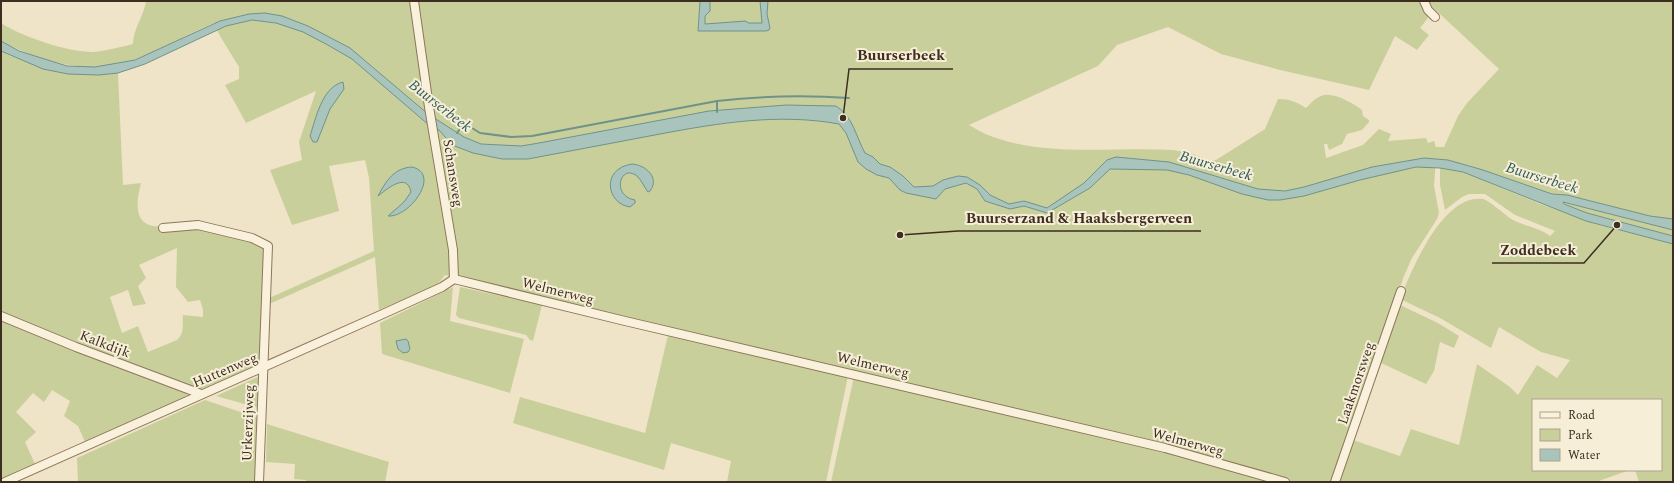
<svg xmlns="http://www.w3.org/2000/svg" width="1674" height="483" font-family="Spectral,serif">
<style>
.green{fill:#c9cf9b;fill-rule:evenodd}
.water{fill:#a9c4bc;stroke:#6f938a}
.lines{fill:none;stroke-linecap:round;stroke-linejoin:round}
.stream{stroke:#6f938a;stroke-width:2}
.minor-casing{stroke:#8d765c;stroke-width:10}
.minor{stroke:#faf1dc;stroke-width:8}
.labels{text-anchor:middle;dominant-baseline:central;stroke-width:4;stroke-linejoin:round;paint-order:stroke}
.street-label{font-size:14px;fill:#3d2e20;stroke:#f7eed8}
.water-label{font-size:15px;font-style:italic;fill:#2f5d5a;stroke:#f7eed8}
.leader{fill:none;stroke:#3d2e20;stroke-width:1.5}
.callout-dot{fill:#3d2e20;stroke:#f7eed8;stroke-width:1.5}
.callout-label{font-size:15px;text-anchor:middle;font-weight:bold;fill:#3d2e20;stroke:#f7eed8;stroke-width:4;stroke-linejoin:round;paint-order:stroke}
</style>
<rect width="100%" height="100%" fill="#f0e4c8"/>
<g class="green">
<path d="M146,1H1421L1428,18L1420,28L1429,35L1417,50L1395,36L1369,90L1280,70L1221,54L1168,27L1117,45L1098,66L969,125C1026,161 1108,146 1173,150L1190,153L1211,161L1216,160L1265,129L1278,99C1289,99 1297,102 1306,108C1310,104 1315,98 1321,96C1333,91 1352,103 1362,110L1363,116L1369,120V122L1362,130L1347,134L1342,144L1329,150L1327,144H1324L1326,158L1363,145L1379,129L1391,134L1388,141L1426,138L1428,143L1434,141L1436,147H1444L1458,116L1467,103L1499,69L1426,1H1673V219L1650,216L1567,195L1552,194L1483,170L1436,159L1434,186L1439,213L1437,219L1412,258L1404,276L1332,482H831L855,372L445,275L438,284L379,310L375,257L267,305V299L374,251L369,178L365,160L329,166L339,211L292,225L270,170L302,160L299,142L316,91L246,123L225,85L239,79V67L220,36L214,23C188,34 163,49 136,59C93,77 40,62 1,41V23C23,37 67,52 93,52C106,51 120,47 133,44C133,29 144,16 146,1Z"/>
<path d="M1,51C33,68 83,76 118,73L123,185L141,183C138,195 134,213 144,222C155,231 168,223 180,223C208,221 237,237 264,245L260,364L199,390L1,312ZM177,248L176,287L188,302L200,300L203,310V317L183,315C182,325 185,332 177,340L148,352L138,326L122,333L110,297L128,290L133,306L146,304L138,286L146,278L139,265Z"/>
<path d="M1440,168L1463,172L1538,203L1599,225L1673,244V482H1639L1635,470H1661V400H1533V470H1630L1596,482H1339L1353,440L1400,456L1411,429L1459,445L1477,364L1510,387L1518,395L1537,365L1557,378L1570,360L1541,352L1499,327L1491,348L1440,318L1400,299C1412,269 1443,193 1483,199C1489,200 1506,216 1513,220C1525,226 1540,228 1550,236L1555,231L1515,215L1485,194H1469L1462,197L1445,210L1440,185Z"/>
<path d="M1563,202L1673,230V236L1587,213L1564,204Z"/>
<path d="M453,287L450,321L524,339L510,393L382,354L380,323Z"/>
<path d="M460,287L542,305L533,341L530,340L526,335L459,318L456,315Z"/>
<path d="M1398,304L1438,323L1459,336L1454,348L1440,342L1434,371L1426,384L1379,362Z"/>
<path d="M1,320L186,393L188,396L85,442L78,426L64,416L70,401L52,390L44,402L33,393L16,412L36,432L25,442L35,464L1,480Z"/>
<path d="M668,335L848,376L826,482H727L731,461L671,443L664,470L513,423L520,397L645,433Z"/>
<path d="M260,376L259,408L216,396Z"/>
<path d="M205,400L258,418L256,482H78L77,458Z"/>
<path d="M267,424L389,462L385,482H306V480L294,479L295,464L266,462Z"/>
</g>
<g class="water">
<path d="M700,1H710V11L705,16V24L746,21L748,23H762L760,1H768L767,14L770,28L769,30L766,31H698Z"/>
<path d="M265,13L282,16L308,26L350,48L428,114L464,137L481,144L521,146L539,143L709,111L786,105L836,106C853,116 856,137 865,153L873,157L880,164L890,167L903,176L914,187L933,186L943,180L958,176L967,177L980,185L990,195L1009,204L1024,201L1047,208L1084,183L1107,160L1116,157L1169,162L1258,189L1285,191L1304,187L1372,167L1424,158L1448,160L1483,170L1552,194L1567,195L1650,216L1673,219V230L1563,202L1564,204L1587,213L1673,236V244L1586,221L1463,172L1440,168L1416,167L1360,180L1304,196L1280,200H1268L1242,194L1189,175L1167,170L1110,169L1090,188L1047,213L1024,206L1010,209L985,201L977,189L966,183L945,189L936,199L906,193L900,190L889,178L877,175L866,169L858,162L846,133L839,124C779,113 719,123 660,134C616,142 572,151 528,159H502L473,153L452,145L439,130L430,126L352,59L326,44L303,32L276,23L252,20L226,26L145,64L118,73L99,75L68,74L43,69L1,51V41L19,51L67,66L95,67L135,60L220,21L249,14Z"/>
<path d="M343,82L344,89L330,109L317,142H313L310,136C316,118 322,87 343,82Z"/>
<path d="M632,164C646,165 660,178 650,191L648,192C644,187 642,181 637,176C620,163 611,196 635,200V203L630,207C607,204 600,169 632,164Z"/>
<path d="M412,167C442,174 409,218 388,216L404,202L411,192C407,171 386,190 378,196C386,181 394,168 412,167Z"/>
<path d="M406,339L408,341L410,349L408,352L403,353L398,349L396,341Z"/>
</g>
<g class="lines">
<g class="stream">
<path d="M717,112V101C761,96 804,95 849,98"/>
<path d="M457,133L464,123L480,133L511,137L532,136L717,101"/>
</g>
<g class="minor-casing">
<g id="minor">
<path d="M414,1L429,107L453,250L454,279"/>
<path d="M1424,1L1428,10L1435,17"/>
<path d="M163,228L198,225L252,238L268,246L259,482"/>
<path d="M454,279L625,321L1165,448L1285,482"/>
<path d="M1,316L76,347L201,394"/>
<path d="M5,482L385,313L442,287L454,279"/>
<path d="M1335,482L1401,291"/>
</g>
</g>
<use href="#minor" class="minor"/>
</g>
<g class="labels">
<g class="street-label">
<text transform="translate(453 173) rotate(81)">Schansweg</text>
<text transform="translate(558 291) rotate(14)">Welmerweg</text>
<text transform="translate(105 344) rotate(21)">Kalkdijk</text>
<text transform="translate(873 365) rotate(13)">Welmerweg</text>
<text transform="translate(225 370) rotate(-23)">Huttenweg</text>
<text transform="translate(1356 383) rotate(-71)">Laakmorsweg</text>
<text transform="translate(248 423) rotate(-88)">Urkerzijweg</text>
<text transform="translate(1188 442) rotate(15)">Welmerweg</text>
</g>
<g class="water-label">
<text transform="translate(440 106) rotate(38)">Buurserbeek</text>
<text transform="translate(1216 166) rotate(16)">Buurserbeek</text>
<text transform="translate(1542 178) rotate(17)">Buurserbeek</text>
</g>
</g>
<path class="leader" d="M843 118L849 69H953M900 235L958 231H1201M1617 225L1584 263H1492"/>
<g class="callout-dot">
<circle cx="843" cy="118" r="4"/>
<circle cx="900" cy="235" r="4"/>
<circle cx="1617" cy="225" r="4"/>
</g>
<g class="callout-label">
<text x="901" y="60">Buurserbeek</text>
<text x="1079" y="223">Buurserzand &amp; Haaksbergerveen</text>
<text x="1538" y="255">Zoddebeek</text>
</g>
<rect width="1674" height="483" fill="none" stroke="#3d2e20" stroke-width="4"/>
<rect x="1532" y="399" width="130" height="72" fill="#f7eed8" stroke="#ada18e"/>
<rect x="1540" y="412" width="20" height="6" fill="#faf1dc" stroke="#ada18e"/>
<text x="1568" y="419" font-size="12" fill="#3d2e20">Road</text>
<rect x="1540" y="429" width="20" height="12" fill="#c9cf9b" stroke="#ada18e"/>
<text x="1568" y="439" font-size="12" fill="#3d2e20">Park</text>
<rect x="1540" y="449" width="20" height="12" fill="#a9c4bc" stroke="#ada18e"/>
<text x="1568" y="459" font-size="12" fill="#3d2e20">Water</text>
</svg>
